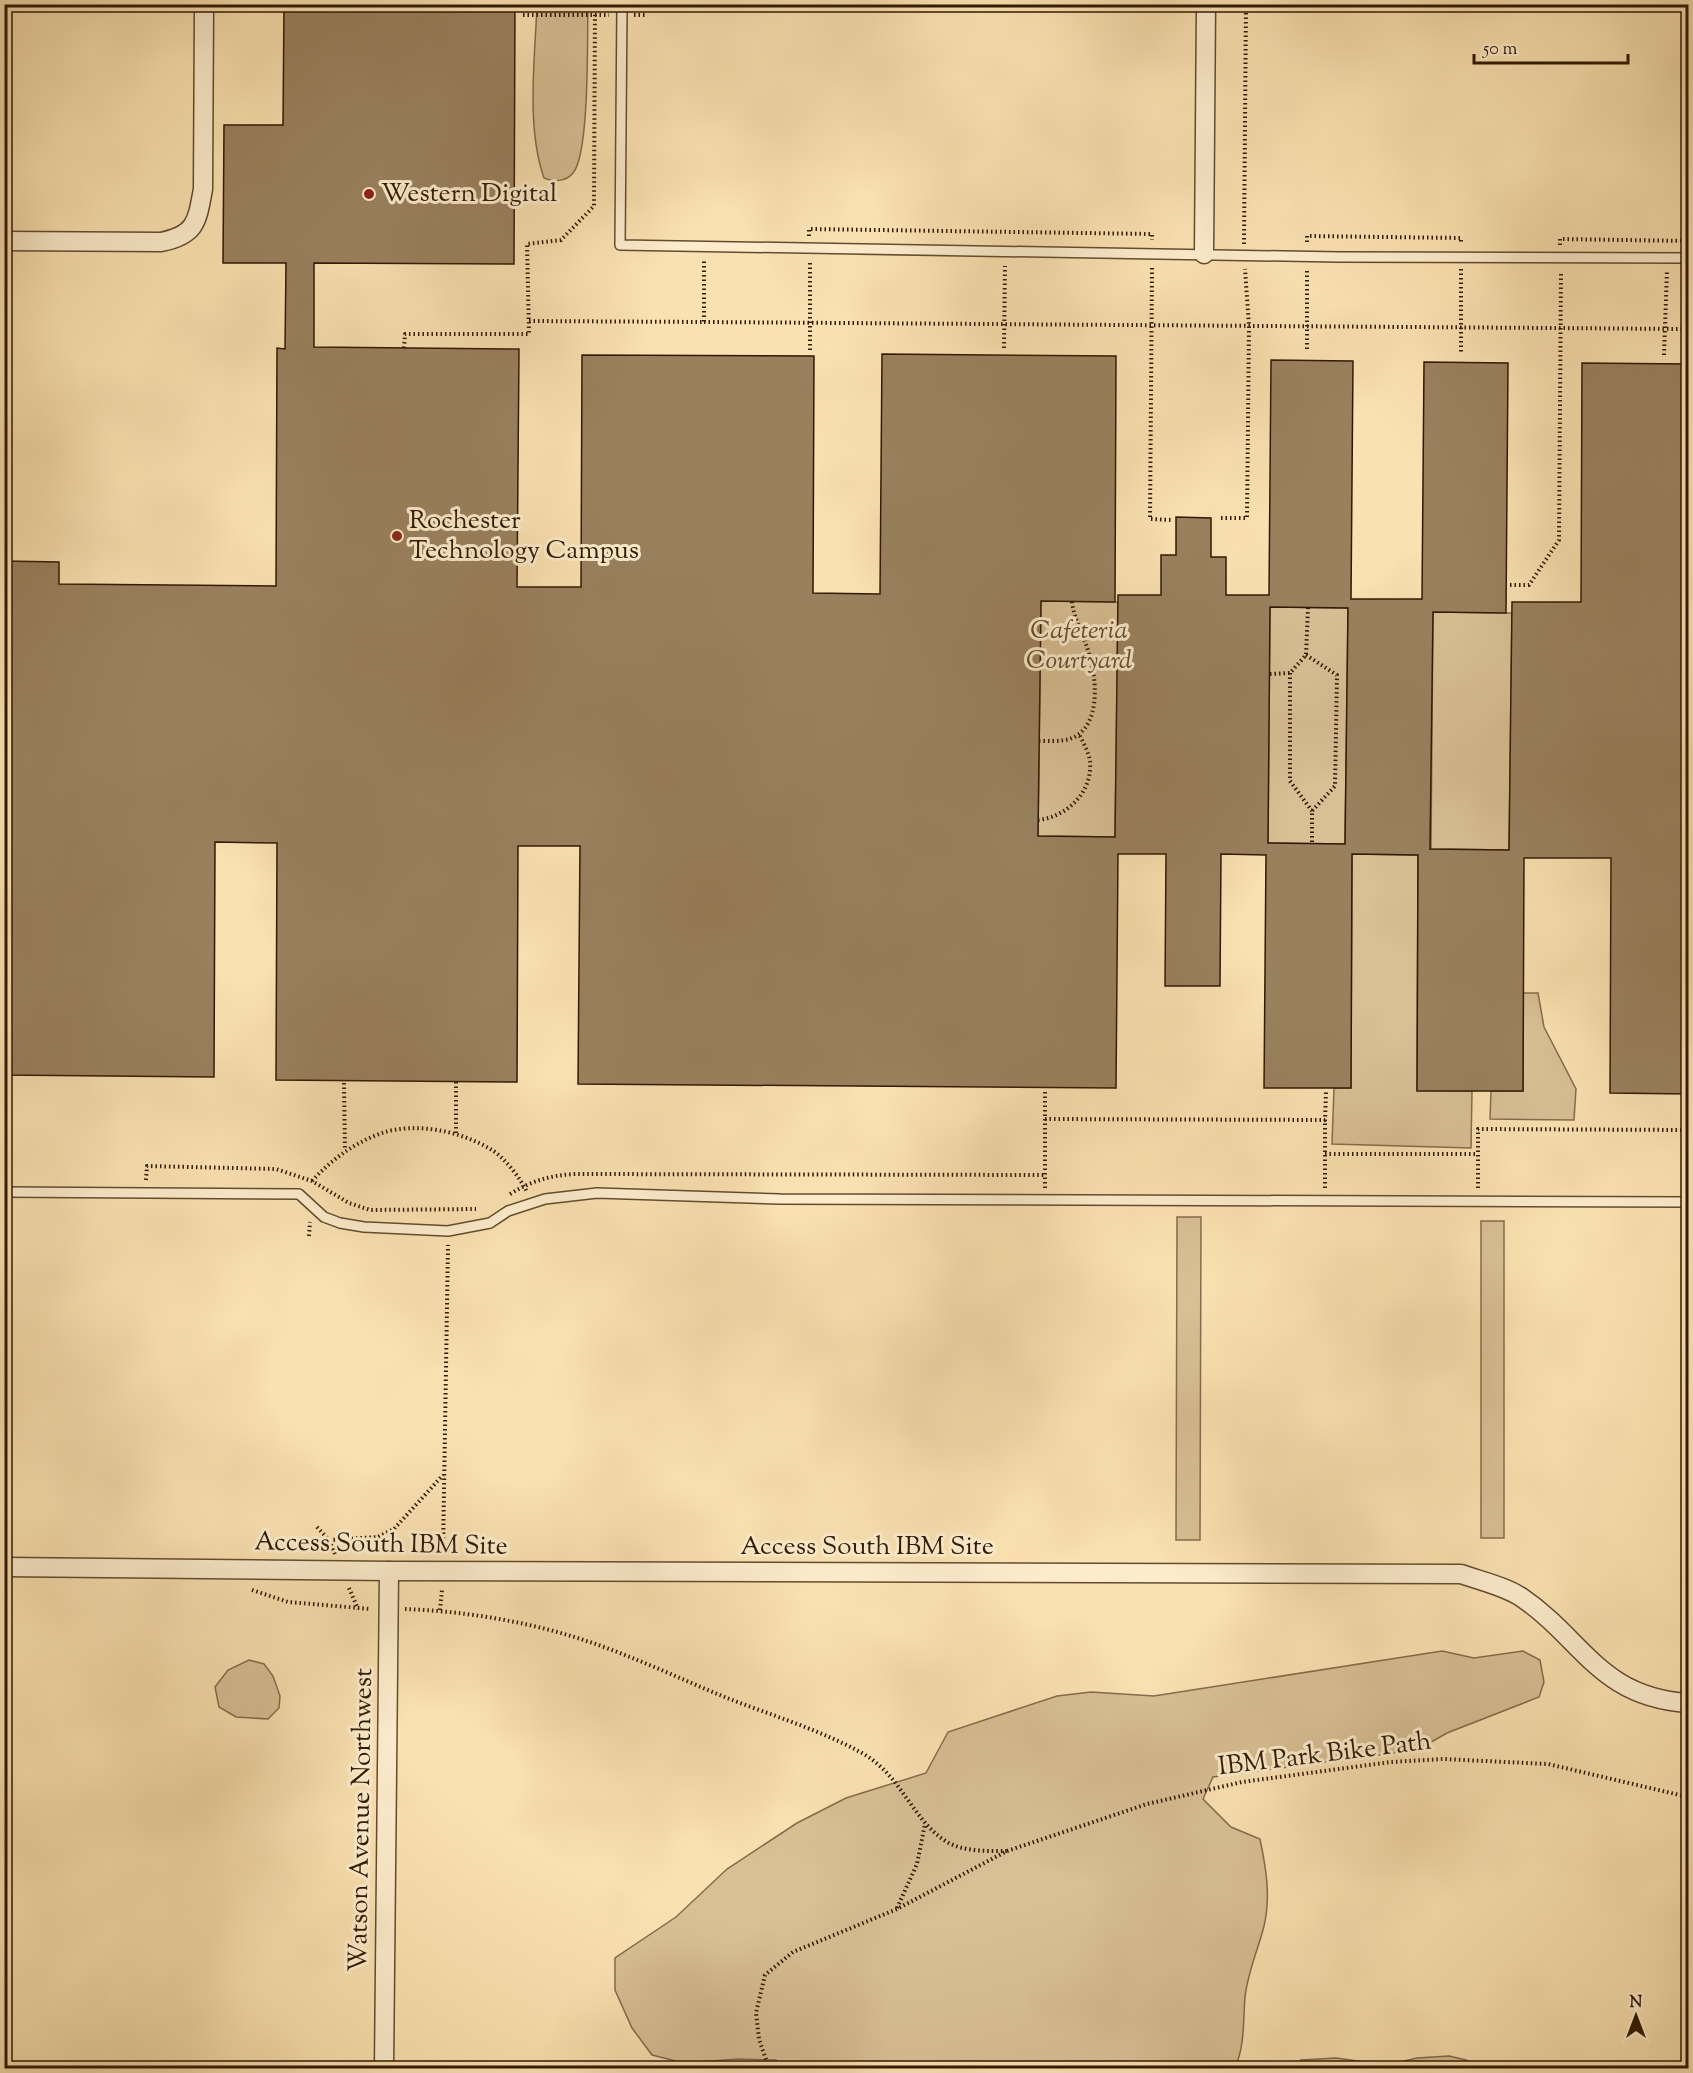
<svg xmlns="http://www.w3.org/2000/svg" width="1693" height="2073" font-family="'Sorts Mill Goudy',serif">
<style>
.green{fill:#d8bf94;stroke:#846c4c;stroke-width:1.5}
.building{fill:#99815e;stroke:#301a04;stroke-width:1.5;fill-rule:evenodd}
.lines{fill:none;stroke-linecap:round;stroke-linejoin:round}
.lane-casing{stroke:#624c2f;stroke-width:12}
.street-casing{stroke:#624c2f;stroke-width:21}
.path{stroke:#301a04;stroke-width:4;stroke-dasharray:1.5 3;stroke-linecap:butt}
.lane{stroke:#fceccc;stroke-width:9}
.street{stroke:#fceccc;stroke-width:18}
.poi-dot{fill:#8f2418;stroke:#fceccc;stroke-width:2}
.labels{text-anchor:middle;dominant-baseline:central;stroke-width:6;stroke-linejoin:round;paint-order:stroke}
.poi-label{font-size:26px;fill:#301a04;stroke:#fceccc;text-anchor:start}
.park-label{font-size:26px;font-style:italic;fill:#624c2f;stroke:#fceccc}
.street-label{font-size:26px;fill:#301a04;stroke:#fceccc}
</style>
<rect width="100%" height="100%" fill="#fae1b1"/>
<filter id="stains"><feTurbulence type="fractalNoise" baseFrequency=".00333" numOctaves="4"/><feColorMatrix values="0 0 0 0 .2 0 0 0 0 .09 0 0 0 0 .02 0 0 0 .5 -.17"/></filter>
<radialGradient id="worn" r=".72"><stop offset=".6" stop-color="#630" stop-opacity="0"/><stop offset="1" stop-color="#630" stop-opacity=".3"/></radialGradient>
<g class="green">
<path d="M537,5H588C587,35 590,153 573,173C566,182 553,182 544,178C526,127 535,58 537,5Z"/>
<path d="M1041,601L1118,602L1115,837L1038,836Z"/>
<path d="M1270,607L1348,608L1345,844L1268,843Z"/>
<path d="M1433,612L1512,613L1509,850L1431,849Z"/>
<path d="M1352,854L1418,855L1417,1090L1472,1091L1471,1148L1332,1144L1334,1088H1351Z"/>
<path d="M1523,993H1538L1544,1027L1576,1089L1574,1120L1490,1119L1491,1091H1523Z"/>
<path d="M1177,1217H1201L1200,1540H1176Z"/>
<rect x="1481" y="1221" width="23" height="317"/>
<path d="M1442,1651L1474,1658L1523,1651L1540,1660L1544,1682L1539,1697L1447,1733L1426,1745L1393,1753L1213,1777L1203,1799L1231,1827L1260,1839C1266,1868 1271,1896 1264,1926C1258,1950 1248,1971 1245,1997C1243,2022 1245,2045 1235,2068H782L776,2060L738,2059L684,2063L652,2055L632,2028L615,1990V1958L676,1917L727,1869L797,1823L846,1798L926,1773L948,1732L1057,1696L1091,1692L1154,1696Z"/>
<path d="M249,1660L264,1664L273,1676L280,1696L279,1708L268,1719L236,1717L219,1707L215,1687L228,1670Z"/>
<path d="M1449,2056L1466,2060L1480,2068H1294L1301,2060L1336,2058L1387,2065L1417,2058Z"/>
</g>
<path class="building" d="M284,4H515L514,264L314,263V347L519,349L517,587H581L582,355L814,356L813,593L880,594L882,354L1116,356L1115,602L1041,601L1038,836L1115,837L1118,595H1161V555H1176V517L1211,518V557H1226V595H1269L1271,360L1353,361L1351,599H1422L1424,362L1508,363L1506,613L1433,612L1430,849L1509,850L1512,602H1581L1582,363L1689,364V1094L1610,1093L1611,858H1524L1523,1091H1417L1418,855L1352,854L1351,1088H1264L1266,855L1221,854L1220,986H1165L1166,854H1118L1116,1088L578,1084L580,846H518L517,1082L276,1080L277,843L215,842L214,1077L4,1075V561L59,562V584L276,586L277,348L285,349L286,263H223L224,125H283ZM1270,607L1348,608L1345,844L1268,843Z"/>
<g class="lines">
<g class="lane-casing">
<g id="lane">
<path d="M622,4L620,245L1339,257L1688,258"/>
<path d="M4,1192L299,1194L324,1217L340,1223L364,1227L448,1231L490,1223L508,1211L545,1199L597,1193L780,1199L1688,1202"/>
</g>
</g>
<g class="street-casing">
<g id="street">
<path d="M4,241L161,242C196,235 197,222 203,189L204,4"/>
<path d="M1204,254L1206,4"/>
<path d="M4,1567L389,1571L1461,1574C1481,1581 1504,1586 1521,1597C1584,1640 1599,1697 1688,1703"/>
<path d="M384,2068L389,1571"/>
</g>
</g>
<g class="path">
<path d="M523,15H609"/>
<path d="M634,15H645"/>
<path d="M809,236V229L1152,234V240"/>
<path d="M1307,242V236L1461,238V244"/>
<path d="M1244,244L1246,4"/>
<path d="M1560,245V239L1688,241"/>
<path d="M1152,268L1150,519L1172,520"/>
<path d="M1461,269V354"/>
<path d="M1307,271V351"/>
<path d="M529,321L704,322V261"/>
<path d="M704,322L1688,329"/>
<path d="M404,348L405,334H529L527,244L561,240L594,206L595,4"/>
<path d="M1004,348L1005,266"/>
<path d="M810,350V261"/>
<path d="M1664,355L1667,271"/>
<path d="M1221,518H1247L1249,326L1245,269"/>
<path d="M1510,585H1529L1559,540L1561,271"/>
<path d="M1306,655L1337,675L1335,786L1312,811V844"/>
<path d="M1290,673V781L1312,811"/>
<path d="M1270,674L1290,673L1306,655L1308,608"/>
<path d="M1039,741C1049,741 1063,742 1072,738C1101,726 1097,679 1089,654C1084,635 1074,621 1072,601"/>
<path d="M1038,820C1067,817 1093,792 1090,761C1089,753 1083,742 1079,734"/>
<path d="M456,1082V1134"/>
<path d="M344,1083L345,1150"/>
<path d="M1045,1119L1325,1120L1326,1092"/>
<path d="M1325,1154H1478"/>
<path d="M146,1180L147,1166L276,1169L312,1181L349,1203L370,1210L476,1209"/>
<path d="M312,1181C331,1160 353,1144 379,1134C414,1121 461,1131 492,1150C504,1157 521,1179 527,1192"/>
<path d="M1045,1188V1089"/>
<path d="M1325,1188V1120"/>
<path d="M1478,1188V1129L1688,1130"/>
<path d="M510,1194C531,1181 551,1175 576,1174L1045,1175"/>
<path d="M309,1236L310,1222"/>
<path d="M317,1527L329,1540L335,1554"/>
<path d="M329,1540L378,1537L394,1529L443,1475"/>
<path d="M443,1552L448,1245"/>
<path d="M349,1588L358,1609"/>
<path d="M252,1590L288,1602L371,1609"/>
<path d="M405,1609C460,1611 518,1620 571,1636C624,1652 676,1677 727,1698C771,1715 820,1730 862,1753C903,1776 913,1823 949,1843C966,1852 989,1851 1007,1851"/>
<path d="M440,1610L442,1590"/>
<path d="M897,1908L917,1864L925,1824"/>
<path d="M769,2068L759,2039L756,2013L765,1975L793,1952L897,1909L1007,1851L1147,1804L1242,1782L1391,1762L1443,1759L1548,1764L1688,1797"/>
</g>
<use href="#lane" class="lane"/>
<use href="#street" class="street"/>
</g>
<g class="poi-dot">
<circle cx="369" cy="194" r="6"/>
<circle cx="397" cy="536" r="6"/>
</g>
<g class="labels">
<g class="poi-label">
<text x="381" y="194">Western Digital</text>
<text x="409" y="521">Rochester<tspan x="409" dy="30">Technology Campus</tspan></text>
</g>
<g class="park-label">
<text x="1079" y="631">Cafeteria<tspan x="1079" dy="30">Courtyard</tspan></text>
</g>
<g class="street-label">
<text transform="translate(381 1545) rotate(1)">Access South IBM Site</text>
<text x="867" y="1547">Access South IBM Site</text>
<text transform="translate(1325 1755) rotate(-7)">IBM Park Bike Path</text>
<text transform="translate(362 1820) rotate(-89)">Watson Avenue Northwest</text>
</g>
</g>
<rect width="1693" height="2073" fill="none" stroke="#fae1b1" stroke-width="24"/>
<rect x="6" y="6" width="1681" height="2061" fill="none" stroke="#301a04" stroke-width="3"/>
<rect x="12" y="12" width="1669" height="2049" fill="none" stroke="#301a04" stroke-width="1.5"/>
<g transform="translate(1636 2016)" stroke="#fceccc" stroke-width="4.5" paint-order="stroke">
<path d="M0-4.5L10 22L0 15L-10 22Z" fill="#301a04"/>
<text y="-9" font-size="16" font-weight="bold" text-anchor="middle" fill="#301a04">N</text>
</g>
<path d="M1474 54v9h154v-9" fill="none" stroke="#301a04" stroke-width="3"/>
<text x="1483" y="54" font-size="18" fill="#301a04" stroke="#fceccc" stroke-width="4.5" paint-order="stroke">50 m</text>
<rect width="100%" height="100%" filter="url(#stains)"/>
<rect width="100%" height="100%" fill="url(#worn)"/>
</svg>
